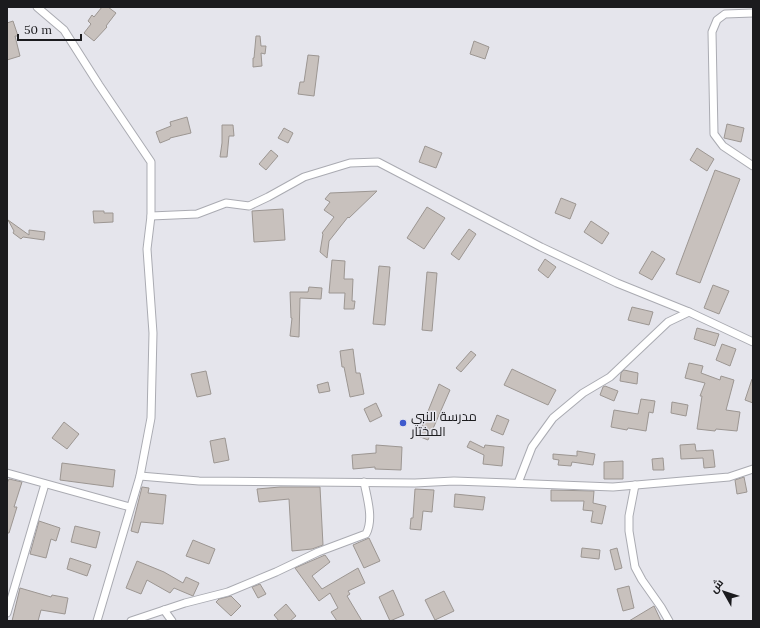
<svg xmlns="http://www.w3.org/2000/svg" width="760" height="628" font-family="Lora,Cairo,serif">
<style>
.building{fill:#c8c1bd;stroke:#9c9692}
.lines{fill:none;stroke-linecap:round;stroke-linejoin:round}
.minor-casing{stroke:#aaabb2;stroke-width:9}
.minor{stroke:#fff;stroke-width:7}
.poi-dot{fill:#3e5acd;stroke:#e5e5ec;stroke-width:1.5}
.labels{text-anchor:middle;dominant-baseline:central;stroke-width:3;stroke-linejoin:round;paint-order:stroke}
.poi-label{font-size:13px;fill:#1b1b1e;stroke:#e5e5ec;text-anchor:start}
</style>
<rect width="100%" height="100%" fill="#e5e5ec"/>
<g class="building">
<path d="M102,7H108L116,13L106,26L107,27L94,41L84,33L91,24L88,21L92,15L94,17Z"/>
<path d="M13,21L18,36H15L20,56L7,60V23Z"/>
<path d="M256,36H260L261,46H266L265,54L261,53L262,66L253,67V58H254Z"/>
<path d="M474,41L489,47L485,59L470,54Z"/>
<path d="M308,55L319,56L314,96L298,94L300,82H304Z"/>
<path d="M187,117L191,133L170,138V139L160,143L156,132L171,126L170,122Z"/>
<path d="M727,124L744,128L741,142L724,138Z"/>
<path d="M222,125H233L234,136H229L227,157H220L222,143Z"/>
<path d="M284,128L293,133L288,143L278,138Z"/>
<path d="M425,146L442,153L436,168L419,162Z"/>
<path d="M697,148L714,159L707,171L690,160Z"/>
<path d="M271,150L278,156L266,170L259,164Z"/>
<path d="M715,170L740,179L700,283L676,274Z"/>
<path d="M377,191L349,218L348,217L329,241L327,258L320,252L323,234L322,233L334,217L324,210L330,202L325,199L330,193Z"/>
<path d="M561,198L576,204L570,219L555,213Z"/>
<path d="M427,207L445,218L424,249L407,238Z"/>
<path d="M283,209L285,240L254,242L252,211Z"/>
<path d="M93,211H104V213H113V222L94,223Z"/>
<path d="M8,220L29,235V230L45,232L44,240L23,237L21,239L13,233L14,231Z"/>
<path d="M591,221L609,233L602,244L584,232Z"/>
<path d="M469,229L476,234L459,260L451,254Z"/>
<path d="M652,251L665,259L652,280L639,273Z"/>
<path d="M545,259L556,267L548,278L538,270Z"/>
<path d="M332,260L345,261L344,279H353L352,301H355L354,309H344L345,293H329Z"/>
<path d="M379,266L390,267L385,325L373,324Z"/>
<path d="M427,272L437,273L432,331L422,330Z"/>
<path d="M713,285L729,291L719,314L704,308Z"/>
<path d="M309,287L322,288L321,299L300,298L299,337L290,336L292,318H291L290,292H308Z"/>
<path d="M632,307L653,312L649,325L628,320Z"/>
<path d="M697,328L719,334L715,346L694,339Z"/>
<path d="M722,344L736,349L730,366L716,360Z"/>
<path d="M353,349L356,373H360L364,394L350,397L344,367H342L340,351Z"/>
<path d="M471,351L476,355L461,372L456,368Z"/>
<path d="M689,363L703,366L701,373L720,380L721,376L734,380L726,410L740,412L737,431L716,429L715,431L697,429L702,396H700L705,383L685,378Z"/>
<path d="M512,369L556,390L548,405L504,385Z"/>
<path d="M624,370L638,373L637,384L620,381L621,373Z"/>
<path d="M206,371L211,394L197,397L191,374Z"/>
<path d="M752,379H753V403L745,400Z"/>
<path d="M328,382L330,391L319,393L317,385Z"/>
<path d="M439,384L450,390L428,440L418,436Z"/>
<path d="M605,386L618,391L614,401L600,395L603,387Z"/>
<path d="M641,399L655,401L653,413L649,412L646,431L628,428L627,430L611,427L614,410L638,414Z"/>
<path d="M672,402L688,405L686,416L671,413Z"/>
<path d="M376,403L382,416L370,422L364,409Z"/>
<path d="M497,415L509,420L503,435L491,430Z"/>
<path d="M64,422L79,434L67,449L52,438Z"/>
<path d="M225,438L229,460L214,463L210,441Z"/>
<path d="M470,441L484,448L485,445L504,447L502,466L483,464L484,455L467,447Z"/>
<path d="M695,444L696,451L713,450L715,467L704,468L703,458L681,459L680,445Z"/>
<path d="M376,445L402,447L401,470L375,469V467L353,469L352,455L376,453Z"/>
<path d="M577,451L595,454L593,465L572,462L571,466L558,465L559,460L553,459V454L577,456Z"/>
<path d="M663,458L664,470H653L652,459Z"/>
<path d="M623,461V479H604V462Z"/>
<path d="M62,463L115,470L113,487L60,480Z"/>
<path d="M744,477L747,492L737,494L735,480Z"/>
<path d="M9,479L22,482L14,507H17L9,533H7V483Z"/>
<path d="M142,487L149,488L148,493L166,495L163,524L141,522L138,533L131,531Z"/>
<path d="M280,487H320L323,545L312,549L292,551L289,499L259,502L257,489Z"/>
<path d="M415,489L434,490L432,512L423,511L421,530L410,529L411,518H413Z"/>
<path d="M551,490L594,491L593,503L606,506L602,524L591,522L593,511L583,510L584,501H551Z"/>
<path d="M455,494L485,497L483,510L454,507Z"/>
<path d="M39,521L60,528L56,541L51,539L46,558L30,554Z"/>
<path d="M75,526L100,532L96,548L71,542Z"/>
<path d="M369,538L380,561L364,568L353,545Z"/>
<path d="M193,540L215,549L209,564L186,556Z"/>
<path d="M582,548L600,550L599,559L581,557Z"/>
<path d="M617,548L622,568L615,570L610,550Z"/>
<path d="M325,555L330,562L312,576L322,589L358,568L365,583L348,591L350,594L347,596L362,621H337L331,612L338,608L330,593L319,601L295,568Z"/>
<path d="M70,558L91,565L87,576L67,569Z"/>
<path d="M137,561L164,572L183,583L186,577L199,583L193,596L174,588L170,593L147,580L141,594L126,588Z"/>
<path d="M260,584L266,594L258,598L252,587Z"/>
<path d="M629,586L634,608L623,611L617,589Z"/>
<path d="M20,588L51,597L52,595L68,598L65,614L41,610L38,621H12Z"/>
<path d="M393,590L404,615L390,621L379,597Z"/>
<path d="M444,591L454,611L435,620L425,600Z"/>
<path d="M231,596L241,606L231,616L216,602L219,599Z"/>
<path d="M286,604L296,616L290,621H279L274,615Z"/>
<path d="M654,606L661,621H629Z"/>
</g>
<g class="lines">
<g class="minor-casing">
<g id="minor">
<path d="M37,7L64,30L99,85L151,162V216L147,249L153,333L151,418L140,476L97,621"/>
<path d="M753,13L725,14L717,20L712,32L714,134L723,146L753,166"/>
<path d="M151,216L197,214L226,203L249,206L268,197L304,177L350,163L378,162L541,247L617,283L689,312"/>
<path d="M7,473L130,507"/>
<path d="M140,476L199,481L415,483L454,481L613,487L729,477L753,469"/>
<path d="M518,483L532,447L553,418L583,393L610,377L668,322L689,312L753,342"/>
<path d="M635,485L629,516V531L635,567L642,580L661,607L669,621"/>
<path d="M164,610L172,621"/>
<path d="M7,613L45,484"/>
<path d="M131,621L185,603L228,592L276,572L318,552L366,534C374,519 367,498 364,482"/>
</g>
</g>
<use href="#minor" class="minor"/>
</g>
<circle class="poi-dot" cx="403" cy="423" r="4"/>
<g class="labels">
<g class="poi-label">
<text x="411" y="416">مدرسة النبي<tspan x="411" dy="15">المختار</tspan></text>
</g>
</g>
<rect width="760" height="628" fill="none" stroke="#1b1b1e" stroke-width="16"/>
<g transform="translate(724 592) rotate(309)" stroke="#e5e5ec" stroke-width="3" paint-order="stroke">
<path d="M0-3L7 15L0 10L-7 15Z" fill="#1b1b1e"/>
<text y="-6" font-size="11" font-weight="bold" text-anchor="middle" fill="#1b1b1e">ش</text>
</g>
<path d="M18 34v6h63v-6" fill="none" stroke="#1b1b1e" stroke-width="2"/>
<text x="24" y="34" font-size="12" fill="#1b1b1e" stroke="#e5e5ec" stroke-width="3" paint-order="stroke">50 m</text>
</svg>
